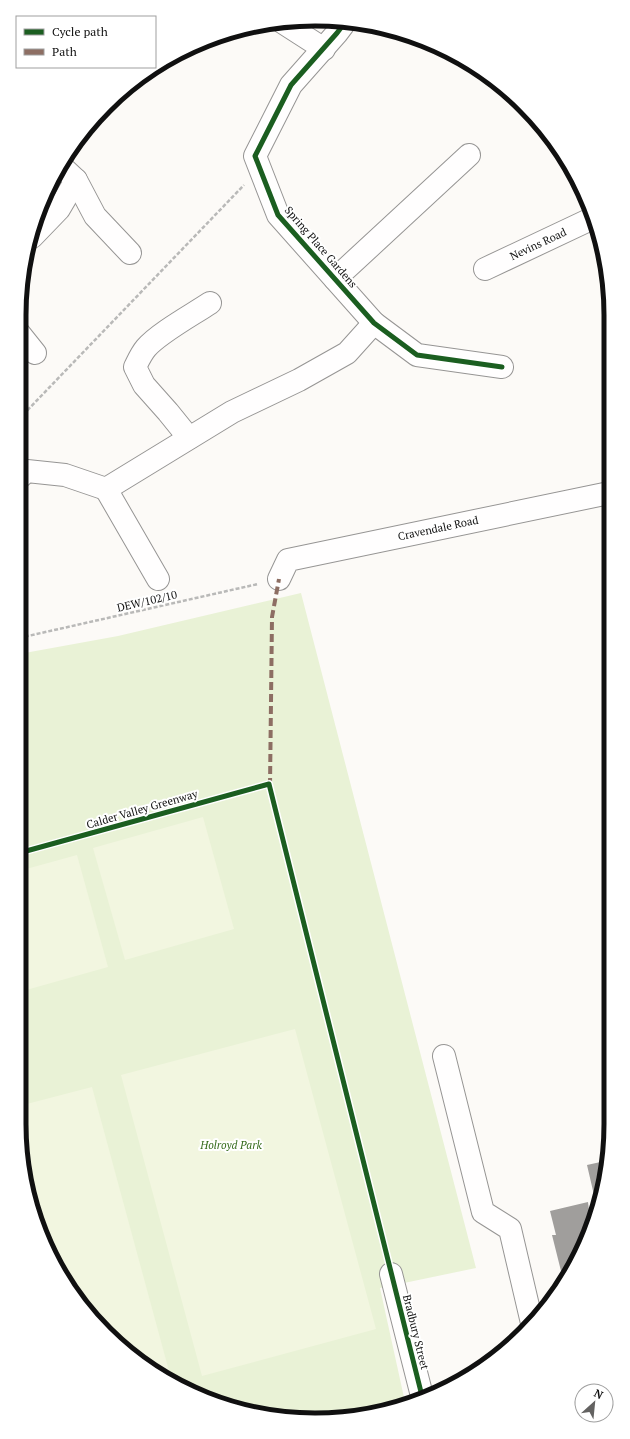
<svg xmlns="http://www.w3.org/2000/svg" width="630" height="1439" font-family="'PT Serif',serif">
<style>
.green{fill:#e9f2d6}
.pitch{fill:#f2f6e0}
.building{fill:#a09e9c}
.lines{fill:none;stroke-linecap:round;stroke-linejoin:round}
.minor-casing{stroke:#969594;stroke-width:24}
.path{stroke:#b9b9b8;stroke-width:2.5;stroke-dasharray:4 2;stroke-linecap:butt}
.minor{stroke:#fffefe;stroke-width:22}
.quiet{stroke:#8d6e63;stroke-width:4;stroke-dasharray:8 4;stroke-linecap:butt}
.cycleway-casing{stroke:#fff;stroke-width:8}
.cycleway{stroke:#1b5e20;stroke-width:5}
.labels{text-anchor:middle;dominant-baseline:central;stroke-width:4;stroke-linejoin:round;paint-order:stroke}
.street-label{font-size:11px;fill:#101010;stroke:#fff}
.park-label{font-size:11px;font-style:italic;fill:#366c1d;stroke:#fff}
.rim{fill:none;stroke:#101010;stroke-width:5}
</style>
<rect width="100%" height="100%" fill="#fcfaf7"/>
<path class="green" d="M301,593L476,1268L380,1288L405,1402L373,1414L315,1420L257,1414L167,1380L92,1319L59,1272L35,1219L19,1124V654L118,636Z"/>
<g class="pitch">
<path d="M203,817L234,929L125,960L93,848Z"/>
<path d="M77,855L108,967L19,992V871Z"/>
<path d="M295,1029L376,1329L202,1376L121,1075Z"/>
<path d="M92,1087L172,1382L167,1380L92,1319L59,1272L35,1219L19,1124V1106Z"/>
</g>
<path class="building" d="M605,1161L595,1219L563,1279L552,1235H556L550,1211L588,1202L589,1210L597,1208L587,1165Z"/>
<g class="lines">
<g class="minor-casing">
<g id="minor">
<path d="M346,21L337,33L291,85L255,156L278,215L374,323L417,355L502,367"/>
<path d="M282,22L324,49"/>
<path d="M76,180L95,216L130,253"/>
<path d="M32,237L59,209L76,180L60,165"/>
<path d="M485,269L591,219"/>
<path d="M335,279L469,155"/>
<path d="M19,333L35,353"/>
<path d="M189,438L168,412L144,385L135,367C138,361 141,354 146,348C159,333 192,315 210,303"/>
<path d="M19,478L27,471L65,475L106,489"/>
<path d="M106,489L232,412L299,380L347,353L374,323"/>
<path d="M106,489L158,579"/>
<path d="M279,579L288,560L609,493"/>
<path d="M444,1056L483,1212L510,1229L532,1323"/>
<path d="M391,1274L422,1396"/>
</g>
</g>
<g class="path">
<path d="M19,419L244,185"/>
<path d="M19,638L258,584"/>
</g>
<use href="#minor" class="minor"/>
<path class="quiet" d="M270,786L272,617L279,579"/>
<g class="cycleway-casing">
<g id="cycleway">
<path d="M346,21L337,33L291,85L255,156L278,215L374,323L417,355L502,367"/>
<path d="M19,853L269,784L422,1396"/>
</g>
</g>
<use href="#cycleway" class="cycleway"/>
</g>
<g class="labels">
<g class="street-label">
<text transform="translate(538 244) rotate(-25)">Nevins Road</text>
<text transform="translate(321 247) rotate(49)">Spring Place Gardens</text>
<text transform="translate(438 528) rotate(-12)">Cravendale Road</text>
<text transform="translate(147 601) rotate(-13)">DEW/102/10</text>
<text transform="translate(142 809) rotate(-16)">Calder Valley Greenway</text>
<text transform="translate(416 1332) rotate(76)">Bradbury Street</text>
</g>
<g class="park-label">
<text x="231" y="1145">Holroyd Park</text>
</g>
</g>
<path d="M0 0H630V1439H0ZM315 26H315A289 289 0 0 1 604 315V1124A289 289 0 0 1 315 1413H315A289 289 0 0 1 26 1124V315A289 289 0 0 1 315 26Z" fill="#fff" fill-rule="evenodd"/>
<path class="rim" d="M315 26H315A289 289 0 0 1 604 315V1124A289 289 0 0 1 315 1413H315A289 289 0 0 1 26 1124V315A289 289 0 0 1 315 26Z"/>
<rect x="16" y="16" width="140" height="52" fill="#ffffff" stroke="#9f9f9f"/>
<rect x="24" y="29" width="20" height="6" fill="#1b5e20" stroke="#9f9f9f"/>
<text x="52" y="36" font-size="12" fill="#101010">Cycle path</text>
<rect x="24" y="49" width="20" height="6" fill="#8d6e63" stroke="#9f9f9f"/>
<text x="52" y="56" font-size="12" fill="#101010">Path</text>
<g transform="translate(594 1403) rotate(27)"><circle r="19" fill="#ffffff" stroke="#9f9f9f"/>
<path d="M0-3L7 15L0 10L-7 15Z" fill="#636261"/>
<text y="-6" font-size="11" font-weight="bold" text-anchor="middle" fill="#101010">N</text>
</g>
</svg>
